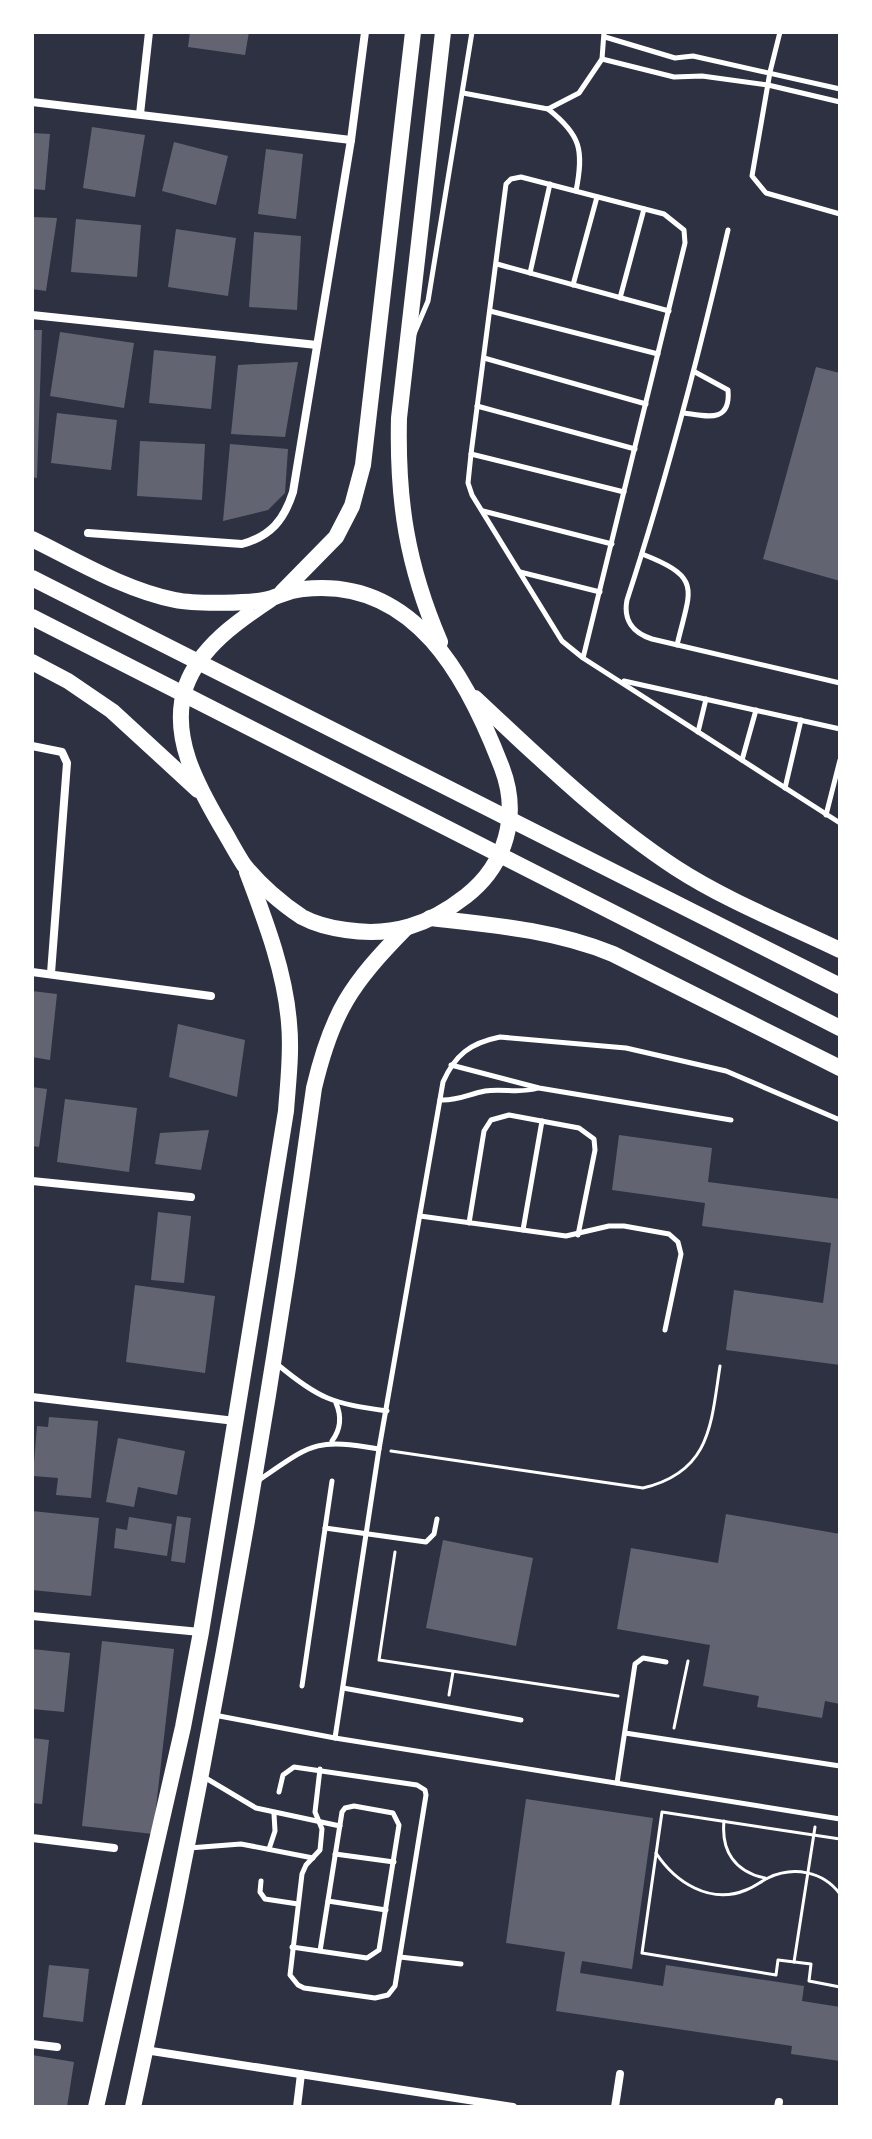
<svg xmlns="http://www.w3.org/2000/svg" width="872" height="2139" font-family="'Open Sans',sans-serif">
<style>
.building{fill:#626471}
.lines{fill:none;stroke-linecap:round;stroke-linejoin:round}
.path{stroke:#fff;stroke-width:3}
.service{stroke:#fff;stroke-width:5}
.minor{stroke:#fff;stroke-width:8}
.trunk{stroke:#fff;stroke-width:16}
</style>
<rect width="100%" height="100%" fill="#2d3142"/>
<g class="building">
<path d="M190,32H249L245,55L188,47Z"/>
<path d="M92,127L145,135L135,197L83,188Z"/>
<path d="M32,133L50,134L45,190L32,189Z"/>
<path d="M174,142L228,156L216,205L162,191Z"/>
<path d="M266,149L303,154L296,219L258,214Z"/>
<path d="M32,217L57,218L46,291L32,289Z"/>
<path d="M76,219L141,225L137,277L71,272Z"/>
<path d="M176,229L236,238L228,296L168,287Z"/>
<path d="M254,232L301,236L297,310L249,307Z"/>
<path d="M32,330H42L37,478L32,477Z"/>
<path d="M60,332L134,343L124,408L50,396Z"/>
<path d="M154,350L216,356L211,409L149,403Z"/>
<path d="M298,362L285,437L231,434L238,365Z"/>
<path d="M816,367L840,373V581L763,559Z"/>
<path d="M57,413L117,420L111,470L51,463Z"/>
<path d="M140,441L205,444L202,500L137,496Z"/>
<path d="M230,444L288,449L285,493L268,510L223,521Z"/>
<path d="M32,991L57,994L50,1060L32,1057Z"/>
<path d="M178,1024L245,1040L237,1097L169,1077Z"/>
<path d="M32,1087L47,1089L39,1147L32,1146Z"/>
<path d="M65,1099L137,1108L129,1172L57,1162Z"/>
<path d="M209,1130L201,1170L155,1164L160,1133Z"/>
<path d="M619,1135L712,1148L708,1182L840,1199V1365L726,1350L734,1290L823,1303L831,1243L702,1226L705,1203L612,1190Z"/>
<path d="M158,1212L191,1216L184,1283L151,1280Z"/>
<path d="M135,1285L215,1296L205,1373L126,1362Z"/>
<path d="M49,1417L98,1421L91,1498L56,1495L58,1478L33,1476L37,1426L48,1427Z"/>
<path d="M118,1438L185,1451L177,1495L138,1487L134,1507L106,1502Z"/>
<path d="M32,1511L99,1518L91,1596L32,1590Z"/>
<path d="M726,1514L840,1534V1704L825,1701L822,1718L757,1707L759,1696L703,1686L710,1645L617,1629L631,1548L718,1563Z"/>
<path d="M177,1516L191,1518L185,1563L171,1561Z"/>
<path d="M129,1517L172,1524L167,1556L114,1548L116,1528L127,1530Z"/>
<path d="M443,1540L533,1558L516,1646L426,1628Z"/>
<path d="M102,1641L174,1649L153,1834L82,1826Z"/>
<path d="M32,1649L70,1653L64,1712L32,1709Z"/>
<path d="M32,1738L49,1740L42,1804L32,1803Z"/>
<path d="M526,1799L653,1818L632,1969L582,1961L580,1973L663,1986L666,1965L804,1986L802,2001L840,2007V2061L791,2054L792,2046L556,2011L565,1952L506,1943Z"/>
<path d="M49,1965L89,1969L83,2022L43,2017Z"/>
<path d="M32,2055L74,2062L67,2107H32Z"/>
</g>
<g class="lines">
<g class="path">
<path d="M391,1451L643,1488C711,1472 711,1424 720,1366"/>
<path d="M395,1552L379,1660L618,1696"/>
<path d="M449,1695L453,1672"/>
<path d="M674,1728L688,1661"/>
<path d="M724,1821C721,1851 735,1872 765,1878"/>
<path d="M840,1839L662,1812L642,1953L776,1975L778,1960L811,1964L809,1981L840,1987"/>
<path d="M656,1853C675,1882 710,1905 746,1890C754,1887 760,1882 768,1878C793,1866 823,1871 840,1894"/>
<path d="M794,1962L815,1827"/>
</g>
<g class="service">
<path d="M780,32L770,72L752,176L766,193L840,214"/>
<path d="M605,37L675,58L693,56L840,89"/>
<path d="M602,59L674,77L702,76L768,85L840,102"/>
<path d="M463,93L548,109L579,93L602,59L604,32"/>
<path d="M548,109C581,135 584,150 576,191"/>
<path d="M728,230C699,355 667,478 627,600C623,620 633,633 652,639L840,683"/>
<path d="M497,264L669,311"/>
<path d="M530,273L550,184"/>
<path d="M573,285L597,197"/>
<path d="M620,298L644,209"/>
<path d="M490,311L658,354"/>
<path d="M414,334L428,301L472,32"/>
<path d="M484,358L646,404"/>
<path d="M477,406L635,449"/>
<path d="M684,413C706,416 731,424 728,390L695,372"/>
<path d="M471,454L624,492"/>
<path d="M483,511L612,544"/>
<path d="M642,554C704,578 690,589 677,645"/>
<path d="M520,572L600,592"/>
<path d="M583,658L685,243L684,230L664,214L521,177L511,179L506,184L471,454L468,483L472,495L562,641L583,658L840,823"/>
<path d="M624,681L840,729"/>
<path d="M698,732L706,699"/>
<path d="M742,760L756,710"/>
<path d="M785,788L801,720"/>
<path d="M826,815L840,760"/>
<path d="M451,1065L539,1088L731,1120"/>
<path d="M440,1100C458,1101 469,1094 485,1091C503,1088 520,1094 538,1088"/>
<path d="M420,1216L566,1236L609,1226H624L669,1234L678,1242L681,1254L665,1330"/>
<path d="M469,1223L484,1131L491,1120L509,1115L579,1128L594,1139L595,1150L578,1235"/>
<path d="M523,1230L542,1121"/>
<path d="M277,1364C320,1400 332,1403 387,1411"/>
<path d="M332,1441C341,1429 342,1417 336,1403"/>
<path d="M259,1480C312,1444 314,1438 379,1449"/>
<path d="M325,1528L426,1542L434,1534L437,1519"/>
<path d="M302,1686L332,1481"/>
<path d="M343,1688L521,1720"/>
<path d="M214,1715L335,1738L840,1819"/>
<path d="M625,1733L840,1766"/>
<path d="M335,1738L379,1449L443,1082C455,1055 470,1043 500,1037L626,1048L726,1071L840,1120"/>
<path d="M204,1777L256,1808L340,1826"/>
<path d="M617,1783L635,1664L643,1658L666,1662"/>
<path d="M279,1792L283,1775L294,1767L417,1785L425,1790L426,1795L395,1986L388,1995L375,1998L304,1988L298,1985L290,1975L302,1874L306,1865L320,1850L322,1829L315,1812L320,1769"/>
<path d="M189,1848L241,1844L313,1858"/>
<path d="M269,1849L275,1831L274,1814"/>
<path d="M335,1854L394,1862"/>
<path d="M261,1881L260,1892L265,1899L298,1904"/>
<path d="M328,1901L386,1910"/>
<path d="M292,1947L367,1958L379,1950L399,1825L393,1813L354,1806L345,1808L342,1812L320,1951"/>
<path d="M400,1957L461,1964"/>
</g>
<g class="minor">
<path d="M32,102L351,140"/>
<path d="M140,114L149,32"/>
<path d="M32,315L317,345"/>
<path d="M88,533L242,544C271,536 284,520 293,492L351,140L365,32"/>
<path d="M32,746L62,752L67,763L51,973"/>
<path d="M32,972L211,996"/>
<path d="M32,1181L191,1197"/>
<path d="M32,1397L235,1421"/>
<path d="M32,1616L200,1632"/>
<path d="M32,1838L114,1848"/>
<path d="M32,2044L57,2047"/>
<path d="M145,2050L513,2107"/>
<path d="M297,2107L301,2074"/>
<path d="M615,2107L620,2074"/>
<path d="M778,2107L779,2102"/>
</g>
<g class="trunk">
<path d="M32,539C77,561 125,590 175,600C194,604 255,604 272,598C283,594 291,590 303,589C415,576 468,679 502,768C520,815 506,865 466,896C429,925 392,937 346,930C331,928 315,924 302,917C282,904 259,884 244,865C236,853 229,839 221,826C197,785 169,735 186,686C200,647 238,621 271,599"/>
<path d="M32,578L840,986"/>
<path d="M282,592L336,537L352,506L363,465L413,32"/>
<path d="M32,617L840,1028"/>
<path d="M440,642C407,565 397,501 399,418L443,32"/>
<path d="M32,662L68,681L112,711L198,790"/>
<path d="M475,698C539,758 603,820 676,868C727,901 786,924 840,950"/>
<path d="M430,918C493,925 554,930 613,954L840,1068"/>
<path d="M96,2107L183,1727L201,1632L286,1111C288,1082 292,1052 289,1023C285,971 265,920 247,872"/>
<path d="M133,2107C206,1770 267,1430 314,1088C332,1012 351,984 405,929"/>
</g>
</g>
<rect width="872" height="2139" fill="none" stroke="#ffffff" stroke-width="68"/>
</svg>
